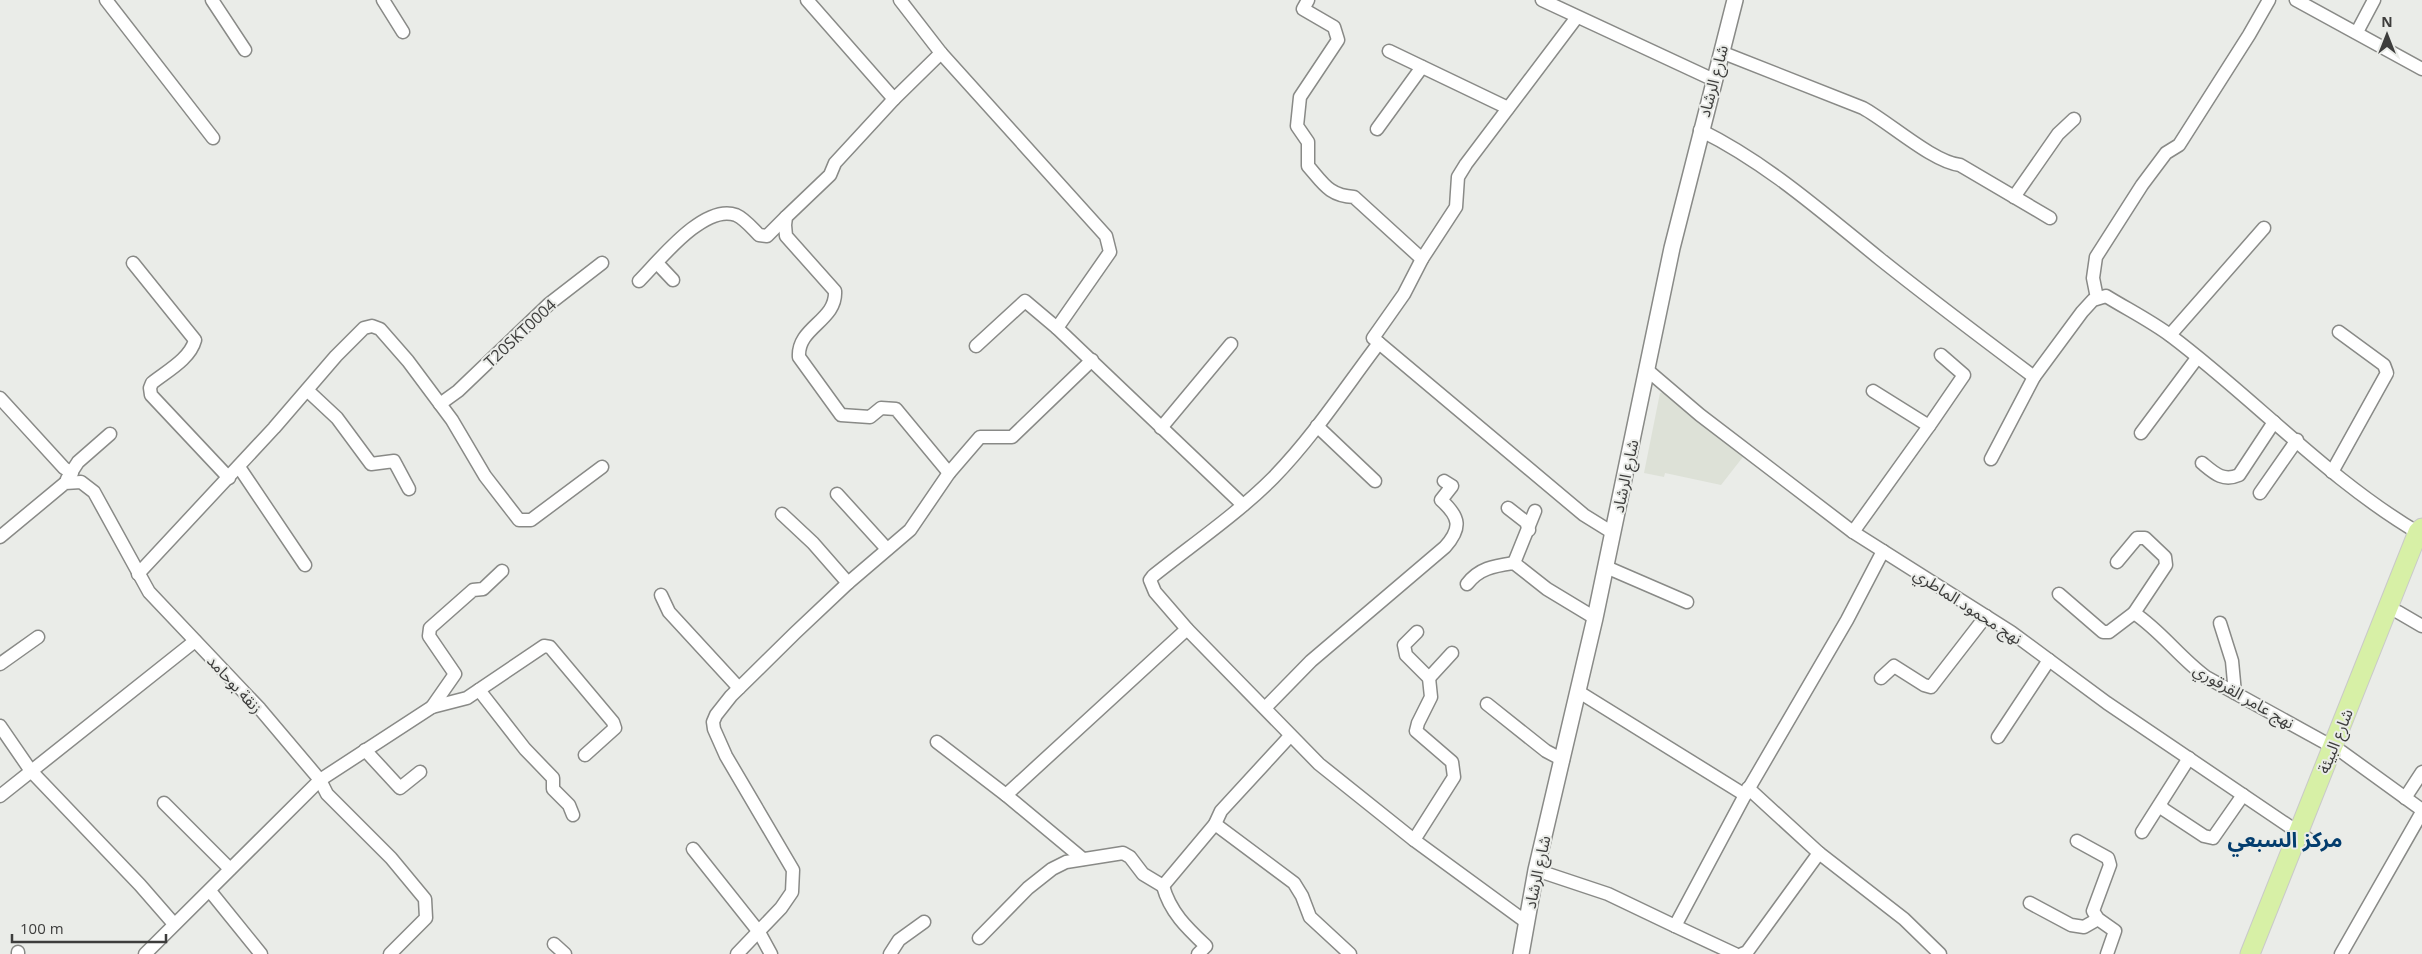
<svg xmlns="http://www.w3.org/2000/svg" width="2422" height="954" font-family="'Open Sans','Noto Sans Arabic',sans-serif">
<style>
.built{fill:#dde1d7}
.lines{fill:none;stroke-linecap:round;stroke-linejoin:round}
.minor-casing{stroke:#898a87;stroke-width:15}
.tertiary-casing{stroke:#898a87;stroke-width:18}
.primary-casing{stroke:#c9c9c8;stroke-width:21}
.minor{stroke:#fff;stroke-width:12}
.tertiary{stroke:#fff;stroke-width:15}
.primary{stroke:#d7f0a6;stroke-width:19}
.labels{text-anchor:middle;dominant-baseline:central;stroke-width:4;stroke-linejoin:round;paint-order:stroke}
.street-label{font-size:16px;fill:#3d3d3c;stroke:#eaece8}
.district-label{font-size:21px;font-weight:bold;fill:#033d6e;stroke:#eaece8}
</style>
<rect width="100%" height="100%" fill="#eaece8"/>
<path class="built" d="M1666,391L1746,453L1721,485L1665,473L1664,477L1644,473L1660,393Z"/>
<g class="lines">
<g class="minor-casing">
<g id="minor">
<path d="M106,0L213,138"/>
<path d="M212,0L245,50"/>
<path d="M383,0L403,32"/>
<path d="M807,0L894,99L941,53L1106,236L1110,252L1057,328L1243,505"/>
<path d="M900,0L941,53"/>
<path d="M1308,0L1303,9L1334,27L1338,40L1300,97L1297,126L1308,142V166C1323,183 1329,196 1354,197L1422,259"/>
<path d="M1542,0L1714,80"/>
<path d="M2296,0L2422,69"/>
<path d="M2357,32L2374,0"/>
<path d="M1389,51L1508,108"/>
<path d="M1721,52L1863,108C1890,123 1933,162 1960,165L2050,218"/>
<path d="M894,99L835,163L830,175L786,217L785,225L786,236L835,291C837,321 797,327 799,357L841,415L870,417L881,408L896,409L949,473"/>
<path d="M1377,129L1422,67"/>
<path d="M1700,130C1767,163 1822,212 1880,259C1930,299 1982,338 2034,377L2082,312L2093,300L2106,296C2127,309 2151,321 2171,336C2256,400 2329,481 2422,535"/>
<path d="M2014,197L2058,134L2074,119"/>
<path d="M133,263L195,340C190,359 167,371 152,383L150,388L151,395L229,478"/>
<path d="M657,263L673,280"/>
<path d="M639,281C659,261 704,203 736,215C745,219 752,228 759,235L767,236L786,217"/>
<path d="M2097,298L2093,278L2096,257L2142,185L2166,153L2179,145L2249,35L2269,0"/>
<path d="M2170,335L2264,228"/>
<path d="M1379,343L1373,338L1404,294L1422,259L1456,207L1458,177L1466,164L1577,17"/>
<path d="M976,346L1025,301L1057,328"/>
<path d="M1646,369L1700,415L1853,532L2011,632L2107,703L2308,839"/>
<path d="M307,390L337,418L371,464L394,461L409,489"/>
<path d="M0,398L64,468L72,473"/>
<path d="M440,404L458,391L549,304L602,263"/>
<path d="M1317,426L1375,481"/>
<path d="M1929,426L1964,375L1941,355"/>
<path d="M1161,428L1231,344"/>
<path d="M2141,433L2197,358"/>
<path d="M1991,459L2034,377"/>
<path d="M2202,463C2214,473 2223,482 2239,475L2274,422"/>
<path d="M239,467L305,565"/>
<path d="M2332,472L2387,373L2384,365L2339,332"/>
<path d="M67,479L78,462L110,434"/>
<path d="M2260,493L2297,440"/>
<path d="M837,494L887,549"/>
<path d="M1508,508L1526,522L1529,530"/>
<path d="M782,514L813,543L848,583"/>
<path d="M1853,532L1929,426L1873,391"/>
<path d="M0,537L65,483L81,482L94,492L149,592L260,709L320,780L327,794L391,858L425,899L426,918L390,954"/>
<path d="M2117,562L2137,538H2145L2165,557L2166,565L2134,613C2161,631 2180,658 2206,677L2342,752L2422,810"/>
<path d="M1514,563L1535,511"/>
<path d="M1606,567L1687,602"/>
<path d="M138,574L274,428L336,356L364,328L372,326L380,329L408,361L452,420L485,476L519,520H531L602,467"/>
<path d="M1467,584C1479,568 1494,566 1514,563L1547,589L1595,618"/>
<path d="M2059,594L2103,632H2109L2134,613"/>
<path d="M661,595L669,612L739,688"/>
<path d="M2398,612L2422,626"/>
<path d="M2220,623L2232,661L2235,693"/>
<path d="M0,664L38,637"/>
<path d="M1429,678L1452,653"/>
<path d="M1881,678L1894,666L1924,685L1931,687L1986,616"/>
<path d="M479,690L525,749L553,778V789L569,805L573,815"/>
<path d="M1579,692L1745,795"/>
<path d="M1487,704L1546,751L1563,760"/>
<path d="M432,707L455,674L429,636L430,628L473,590L483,589L502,571"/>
<path d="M1265,708L1311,661L1445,547C1462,528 1460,517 1441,500L1452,486L1444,481"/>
<path d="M0,726L31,771L140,885L174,924"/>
<path d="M1998,737L2049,660"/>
<path d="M937,742L1006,795"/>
<path d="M365,750L400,788L420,772"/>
<path d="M0,796L195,641"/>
<path d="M2405,798L2422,772"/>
<path d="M164,803L230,869"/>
<path d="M2161,805L2163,809L2204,836L2213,838L2243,795"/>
<path d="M1215,824L1294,883L1302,896L1310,917L1350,954"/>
<path d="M2142,832L2189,758"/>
<path d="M1414,840L1454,777L1452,762L1416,731L1418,723L1431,697L1429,678L1406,655L1404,645L1417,632"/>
<path d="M2077,841L2108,858L2110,865L2093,911L2098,919L2115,931L2107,954"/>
<path d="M693,849L759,932L771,954"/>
<path d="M1819,853L1904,919L1940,954"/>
<path d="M1083,859L1006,795L1187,629"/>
<path d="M1536,870L1608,894L1675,926L1745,795L1847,620L1883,551"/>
<path d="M1163,886C1170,912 1187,928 1206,946L1198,954"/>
<path d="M210,891L261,954"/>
<path d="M2030,903L2071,925L2084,927L2098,919"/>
<path d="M1526,922L1414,840L1319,764L1187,629L1155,592L1150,580L1153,576C1193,544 1237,514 1273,478C1313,437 1345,388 1379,343L1584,515L1613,533"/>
<path d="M1675,926L1735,954"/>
<path d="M979,938L1028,888L1052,869L1066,862L1123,853L1130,857L1143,874L1163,886L1215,824L1221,811L1290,736"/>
<path d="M554,944L565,954"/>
<path d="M18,952V954"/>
<path d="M145,954L320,780L432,707L467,698L544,646L550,647L613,722L615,728L585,755"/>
<path d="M737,954L781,908L792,892L793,870L726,756L714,729L713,722L716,715L731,696L795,633L848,583L910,530L949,473L980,437H1012L1092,360"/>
<path d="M890,954L899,940L924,922"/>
<path d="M1742,954L1747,952L1819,853L1748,788"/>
<path d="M2341,954L2422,812"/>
</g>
</g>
<g class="tertiary-casing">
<path id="tertiary" d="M1521,954L1536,870L1595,618L1672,248L1735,0"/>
</g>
<g class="primary-casing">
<path id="primary" d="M2250,954L2418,532L2422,528"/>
</g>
<use href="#minor" class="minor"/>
<use href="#tertiary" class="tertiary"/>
<use href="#primary" class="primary"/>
</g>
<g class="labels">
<g class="street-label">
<text transform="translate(1713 81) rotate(-75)">شارع الرشاد</text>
<text transform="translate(520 333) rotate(-43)">T20SKT0004</text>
<text transform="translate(1625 476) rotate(-78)">شارع الرشاد</text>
<text transform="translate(1968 606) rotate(33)">نهج محمود الماطري</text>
<text transform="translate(235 684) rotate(47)">زنقة بوحامد</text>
<text transform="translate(2244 696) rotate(30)">نهج عامر القرقوري</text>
<text transform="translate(2335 741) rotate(-68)">شارع البيئة</text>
<text transform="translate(1537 872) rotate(-78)">شارع الرشاد</text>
</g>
<g class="district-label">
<text x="2285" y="839">مركز السبعي</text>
</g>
</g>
<g transform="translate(2387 35)" stroke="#eaece8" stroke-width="4" paint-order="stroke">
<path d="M0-4L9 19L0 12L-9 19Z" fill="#3d3d3c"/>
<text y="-8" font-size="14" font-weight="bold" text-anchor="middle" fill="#3d3d3c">N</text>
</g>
<path d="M12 934v8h154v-8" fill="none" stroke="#3d3d3c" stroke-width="2.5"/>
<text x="20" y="934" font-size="15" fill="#3d3d3c" stroke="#eaece8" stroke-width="4" paint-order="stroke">100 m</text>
</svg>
